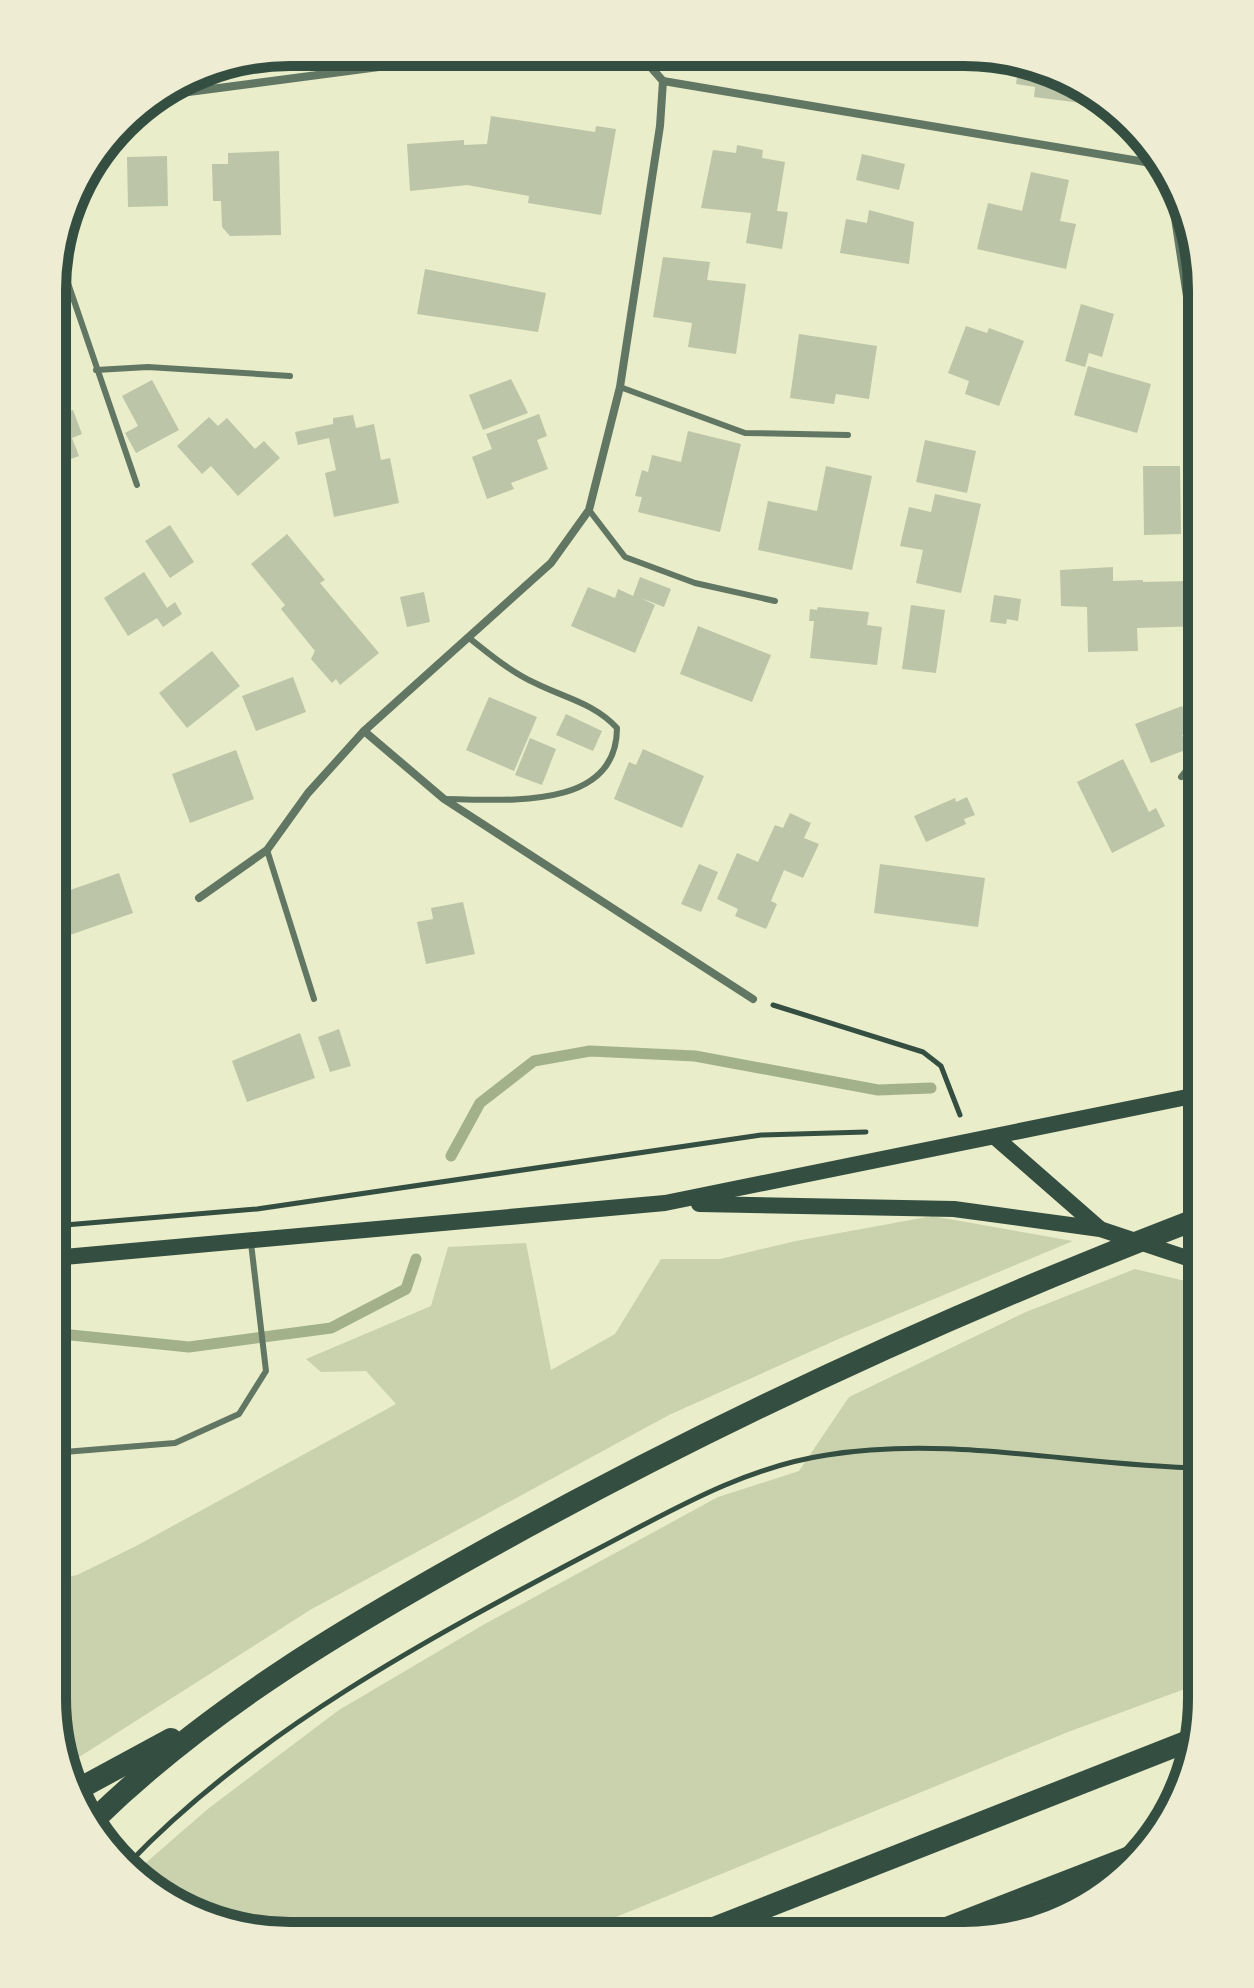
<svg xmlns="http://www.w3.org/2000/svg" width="1254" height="1988" font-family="'Source Sans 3',sans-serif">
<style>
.green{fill:#cad2ad}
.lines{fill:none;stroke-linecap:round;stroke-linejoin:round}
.stream{stroke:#a3b18a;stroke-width:11}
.building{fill:#bcc5a7}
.path{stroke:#344e41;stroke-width:5}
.service{stroke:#617663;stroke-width:6}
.minor{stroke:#617663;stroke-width:8}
.secondary{stroke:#344e41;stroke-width:16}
.trunk{stroke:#344e41;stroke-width:22}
.rim{fill:none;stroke:#344e41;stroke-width:10}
</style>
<rect width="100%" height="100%" fill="#e9edc9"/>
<g class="green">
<path d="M932,1216L1073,1241L843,1337L669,1415L310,1610L65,1766L52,1698V1580L77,1575L136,1546L396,1404L366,1371L321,1372L306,1359L431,1306L448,1247L526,1243L551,1370L615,1334L661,1259H720L796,1241Z"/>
<path d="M1135,1269L1202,1285L1201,1683L1068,1732L572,1935L259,1934L145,1886L134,1873L209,1808L339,1710L483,1625L718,1497L799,1471L849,1397L1026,1312Z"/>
</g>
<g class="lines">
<g class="stream">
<path d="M451,1156L480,1103L534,1061L590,1051L695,1056L878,1090L931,1088"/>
<path d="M52,1336L71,1335L189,1347L331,1328L406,1289L416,1259"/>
</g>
</g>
<g class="building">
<path d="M1019,61L1090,93L1089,104L1034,97L1035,87L1016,84Z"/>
<path d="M491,116L595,132L596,126L616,129L601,215L528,203L529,196L467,185L410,191L407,144L464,140V145L487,144Z"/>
<path d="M737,145L763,150L762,158L785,162L777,211L788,212L782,249L746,243L751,213L701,208L713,150L736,153Z"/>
<path d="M279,151L281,235L230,236L222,227L221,201H213L212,164H228V153Z"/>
<path d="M862,154L905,164L899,190L856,180Z"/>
<path d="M167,156L168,206L128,207L127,157Z"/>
<path d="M1031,172L1069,180L1060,221L1076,224L1066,269L977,249L988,203L1022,211Z"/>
<path d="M869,210L914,222L909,264L840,253L846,219L867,223Z"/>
<path d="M663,257L710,262L707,280L746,284L736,354L688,347L692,323L653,317Z"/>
<path d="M425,269L546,293L538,332L417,314Z"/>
<path d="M1081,304L1114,314L1102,357L1089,353L1085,367L1065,361Z"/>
<path d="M966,326L987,333L989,328L1024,341L999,406L965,394L969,381L948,373Z"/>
<path d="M799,334L877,346L869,399L836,394L834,404L790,398Z"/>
<path d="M1088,366L1151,384L1137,433L1074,415Z"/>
<path d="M511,379L528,413L483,430L469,395Z"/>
<path d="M152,380L179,430L136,453L125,433L138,426L122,396Z"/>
<path d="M73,410L82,434L72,438L79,456L54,465V414Z"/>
<path d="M539,414L547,436L537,440L548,469L511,483L514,489L487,499L472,457L492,449L486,434Z"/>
<path d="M353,415L356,428L374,424L381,460L390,458L399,503L334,517L325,473L336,470L329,438L298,445L295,432L333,424V418Z"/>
<path d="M209,417L218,426L227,418L255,449L264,441L280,458L238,496L211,466L202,474L177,446Z"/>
<path d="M688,431L741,444L720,532L638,512L642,497L635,496L642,470L648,472L652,455L681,462Z"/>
<path d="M925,440L976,451L967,493L916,482Z"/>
<path d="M826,466L872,476L852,570L758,550L768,501L817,511Z"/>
<path d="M1143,466H1180L1181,534L1144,535Z"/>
<path d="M935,494L981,504L961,593L916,583L923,550L900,546L909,507L931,512Z"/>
<path d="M170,525L194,562L170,578L145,541Z"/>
<path d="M287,534L325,580L320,583L379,653L340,685L336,679L332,683L311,659L315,651L281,609L285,605L251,564Z"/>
<path d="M1113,567V581L1143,580V582L1190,581V567H1202V626L1137,628L1138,651L1088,652L1087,607L1061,606L1060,570Z"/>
<path d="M144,572L167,608L175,602L182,614L163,627L157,618L128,636L104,598Z"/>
<path d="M60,573L65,594L54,596V575Z"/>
<path d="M640,577L671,589L664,607L641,598L655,605L635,653L571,626L588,587L615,598L618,589L633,596Z"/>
<path d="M424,592L430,622L407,627L400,597Z"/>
<path d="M994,595L1021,599L1018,621L1007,619L1006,624L990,622Z"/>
<path d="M911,605L945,610L936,673L902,669Z"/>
<path d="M818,607L869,612L867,625L882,627L877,665L810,658L814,621H809L810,609L817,610Z"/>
<path d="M60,612L71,662L53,666V613Z"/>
<path d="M698,626L771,655L752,702L680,674Z"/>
<path d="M212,651L240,686L187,728L159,693Z"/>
<path d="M293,677L306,712L256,731L242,696Z"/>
<path d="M489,697L537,717L514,771L466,750Z"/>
<path d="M1182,706L1192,731L1182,735L1188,749L1151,763L1135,724Z"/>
<path d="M566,714L602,731L593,751L556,735Z"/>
<path d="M530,738L556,749L542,785L515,775Z"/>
<path d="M643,749L704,776L682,828L614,799L629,762L636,765Z"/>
<path d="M236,750L254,799L190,823L172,774Z"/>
<path d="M1123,759L1149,812L1156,808L1165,826L1112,853L1077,782Z"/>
<path d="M967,797L975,815L964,819L966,824L926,842L914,816L955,798L956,802Z"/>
<path d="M790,813L811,823L804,838L819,844L803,878L784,870L771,901L777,904L766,929L735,916L738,909L717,899L737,853L758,862L775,825L783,828Z"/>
<path d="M699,864L718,872L701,912L681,904Z"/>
<path d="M880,864L985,878L978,927L874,913Z"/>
<path d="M119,873L133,913L67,936L53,896Z"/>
<path d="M463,902L475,954L426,964L417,922L433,919L431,908Z"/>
<path d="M339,1029L351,1066L330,1072L318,1037Z"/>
<path d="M300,1033L315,1078L247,1102L232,1061Z"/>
</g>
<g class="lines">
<g class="path">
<path d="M773,1005L923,1052L941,1066L960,1115"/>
<path d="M53,1226L257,1209L761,1135L866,1132"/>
<path d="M128,1864C255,1731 427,1639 588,1554C666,1514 740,1468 827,1455C952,1435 1077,1466 1202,1468"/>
</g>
<g class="service">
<path d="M336,52L339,73"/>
<path d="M1168,179L1202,401"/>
<path d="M57,251L137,485"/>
<path d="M96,370L148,367L290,376"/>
<path d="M620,387L745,433L848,435"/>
<path d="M589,510L625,557L695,583L775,601"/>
<path d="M1181,777L1202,751"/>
<path d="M444,799C501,799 617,813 617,728C594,703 565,698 535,683C511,672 489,654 468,637"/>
<path d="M267,850L314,999"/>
<path d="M52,1453L175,1443L239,1414L266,1371L251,1243"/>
</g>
<g class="minor">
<path d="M639,54L663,81L1157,164"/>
<path d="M158,96L485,53"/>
<path d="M364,731L444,799L753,999"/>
<path d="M199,898L267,850L308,793L364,731L551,563L589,510L620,387L660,126L663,81"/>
</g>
<g class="secondary">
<path d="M996,1138L1099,1228"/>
<path d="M699,1204L954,1209L1100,1229L1202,1263"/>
<path d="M53,1258L665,1203L1202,1094"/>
</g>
<g class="trunk">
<path d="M73,1792L171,1739"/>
<path d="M94,1820C213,1704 358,1620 503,1540C728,1416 961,1309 1202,1217"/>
<path d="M696,1935L1196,1738"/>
<path d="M926,1936L1140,1853"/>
</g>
</g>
<path d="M0 0H1254V1988H0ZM290 66H964A224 224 0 0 1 1188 290V1698A224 224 0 0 1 964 1922H290A224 224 0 0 1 66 1698V290A224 224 0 0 1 290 66Z" fill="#eeecd3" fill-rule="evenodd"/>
<path class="rim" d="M290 66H964A224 224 0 0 1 1188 290V1698A224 224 0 0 1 964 1922H290A224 224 0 0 1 66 1698V290A224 224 0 0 1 290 66Z"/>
</svg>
